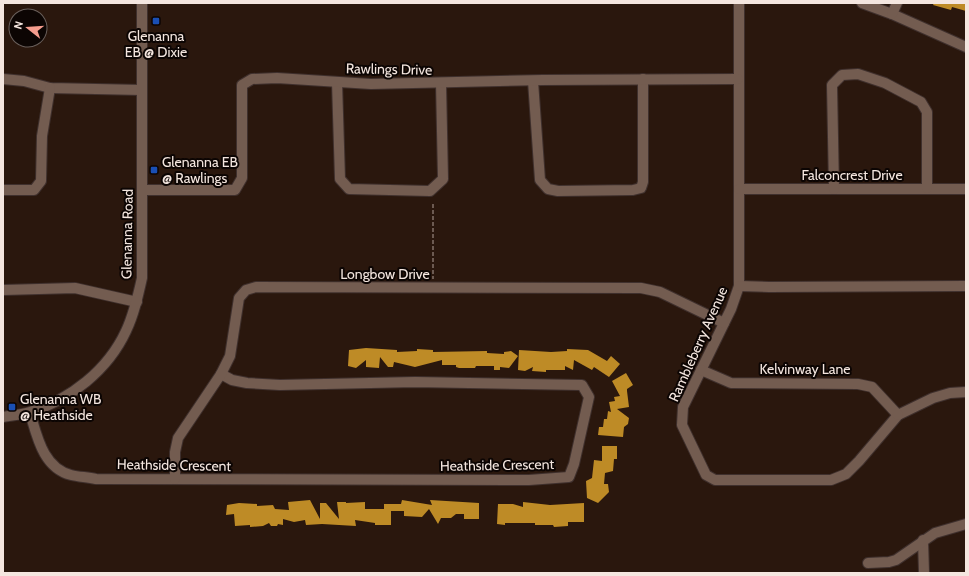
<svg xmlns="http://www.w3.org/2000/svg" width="969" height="576" font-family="Cabin,sans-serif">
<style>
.building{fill:#be8b26}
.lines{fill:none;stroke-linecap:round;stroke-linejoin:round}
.minor-casing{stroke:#3f302d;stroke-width:12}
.path{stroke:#827168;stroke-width:1.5;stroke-dasharray:4 2;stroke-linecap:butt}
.minor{stroke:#735c50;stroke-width:10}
.transit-dot{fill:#1a4fb4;stroke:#0c0503;stroke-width:1.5}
.labels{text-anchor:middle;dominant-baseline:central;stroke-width:4;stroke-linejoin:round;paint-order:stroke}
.poi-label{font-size:14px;fill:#f4e6df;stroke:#0c0503;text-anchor:start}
.street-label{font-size:14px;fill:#f4e6df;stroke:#0c0503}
</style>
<rect width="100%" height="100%" fill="#2a170d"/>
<g class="building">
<path d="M934,3H966V11L952,7L951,10L933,5Z"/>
<path d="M366,348L397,350V352L417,351V349L433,350V352L487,351V353L504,354V352L511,351L518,356L509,368L500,367V370H494V366H476L475,368H459L456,367V365H442V360L415,367L394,362L393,367H388L380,357L379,368L366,367V360L356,368L348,366L349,350Z"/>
<path d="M567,349L588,350L607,361L611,356L620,364L609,377L594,367L592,370L574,360L573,370L565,366V370H546V372L532,371L533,367L525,371L518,370L519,350L551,352L567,351Z"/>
<path d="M626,373L633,385L627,389V391L629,407L617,409L629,418L628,424L624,427L623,437L598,435L599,427H603L604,419H607L608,411L611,412L609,402L615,401L614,397L620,396L612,381Z"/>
<path d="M602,446H617V459H614L613,471L605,473L604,484H608L609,492L598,503L587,498L586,481L592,478L594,460L602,461Z"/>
<path d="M310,500L320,519V503H326L339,519L337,502H346V503L365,502V509H384V504H401L402,500L432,505L430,500L479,503V519H464V514H456L451,518H441L438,524L429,509L422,517L404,516V511H391V525H375V523L355,520L356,526L322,524L306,525L305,520L294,522L283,519V525L278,524L277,526H271L269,523L263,526L250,527V525L235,526L234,514L226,515L227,505L239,503L257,504V506L273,505L275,509L289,510L288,502Z"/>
<path d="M523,502L550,505L584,503V522H568V526L554,527L553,525H535V523H505V525L497,524L498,504H513L523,507Z"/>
</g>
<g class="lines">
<g class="minor-casing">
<g id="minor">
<path d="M739,3V286L731,309L683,407L682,425L706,475L715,480H831L846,474L859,461L898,415L933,398L950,393L966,392"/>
<path d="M862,3L892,14L966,47"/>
<path d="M892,14L897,3"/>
<path d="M3,79L24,81L50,88L142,90"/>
<path d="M533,81L540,180L548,189L558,191L633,190L641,188L643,182V79"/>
<path d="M337,82L340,179L349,189L430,191L443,179L441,83"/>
<path d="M739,189H966"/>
<path d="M834,189L832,85L842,75L858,74L885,83L921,102L927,112V188"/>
<path d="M3,190H34L41,181L42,136L50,88"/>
<path d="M142,190H235L242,178V85L252,79L277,78L371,84L543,80L738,79"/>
<path d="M739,286L769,287L966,286"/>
<path d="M3,290L75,288L137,302"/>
<path d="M701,370L731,383L858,384L872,387L898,415"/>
<path d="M30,413C37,436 43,468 71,475C79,477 87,477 96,479L529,480L569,477L574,464L589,397L582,385L415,382L280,385L247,383L232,380L221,374"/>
<path d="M3,417C12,415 22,415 30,412C70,400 108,370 126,331C134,314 138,296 142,278V3"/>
<path d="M175,479V452L178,438L221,374L230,356L239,298L246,290L256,287L641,288L660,292L724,323"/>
<path d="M923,540L924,573"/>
<path d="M868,563L889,562L896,560L935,533L966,524"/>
</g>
</g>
<path class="path" d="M433,204V279"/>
<use href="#minor" class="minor"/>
</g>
<g class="transit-dot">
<rect x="152" y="17" width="8" height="8" rx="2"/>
<rect x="150" y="166" width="8" height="8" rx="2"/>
<rect x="8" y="403" width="8" height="8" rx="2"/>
</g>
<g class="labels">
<g class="poi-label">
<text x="156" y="36" text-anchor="middle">Glenanna<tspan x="156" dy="16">EB @ Dixie</tspan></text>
<text x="162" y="162">Glenanna EB<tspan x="162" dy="16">@ Rawlings</tspan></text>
<text x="20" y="399">Glenanna WB<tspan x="20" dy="16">@ Heathside</tspan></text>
</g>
<g class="street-label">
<text transform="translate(389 69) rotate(1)">Rawlings Drive</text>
<text x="852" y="175">Falconcrest Drive</text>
<text transform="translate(127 234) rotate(-89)">Glenanna Road</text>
<text x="385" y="274">Longbow Drive</text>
<text transform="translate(698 344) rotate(-66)">Rambleberry Avenue</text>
<text x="805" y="369">Kelvinway Lane</text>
<text transform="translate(174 465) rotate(1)">Heathside Crescent</text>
<text transform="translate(497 465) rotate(-1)">Heathside Crescent</text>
</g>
</g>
<rect width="969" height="576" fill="none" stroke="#f4e6df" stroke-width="8"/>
<g transform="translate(28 28) rotate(287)"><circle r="19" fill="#0c0503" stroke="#695f5b"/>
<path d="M0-3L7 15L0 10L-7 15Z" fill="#f59d8e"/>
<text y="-6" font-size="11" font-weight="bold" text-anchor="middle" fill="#f4e6df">N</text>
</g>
</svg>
